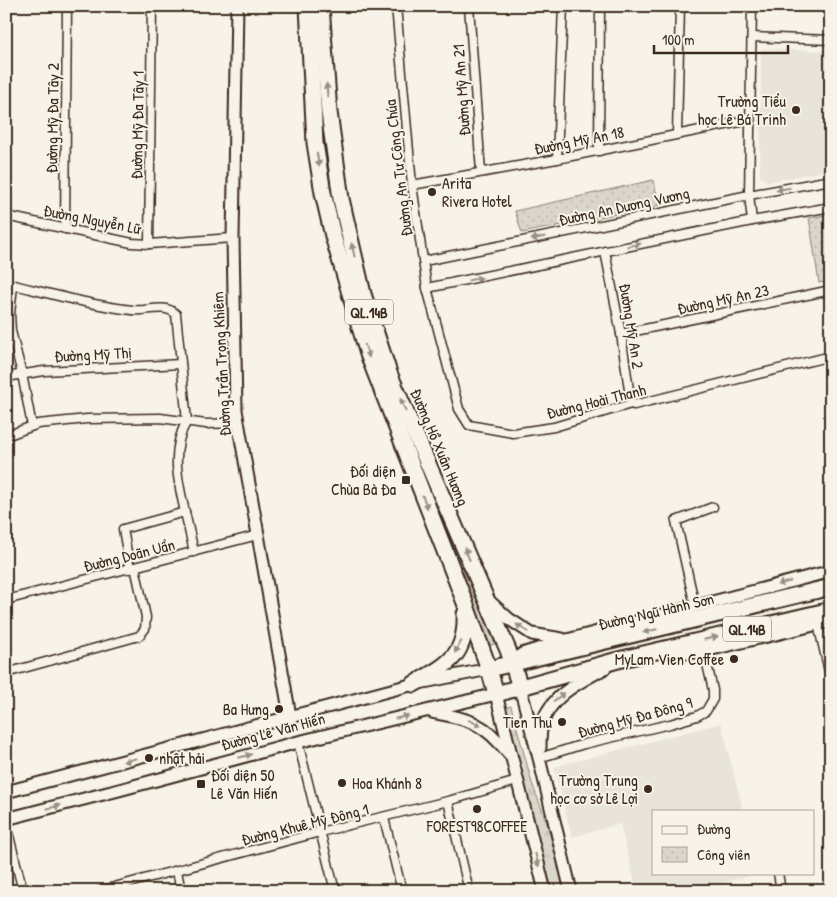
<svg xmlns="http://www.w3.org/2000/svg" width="837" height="897" font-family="'Patrick Hand',sans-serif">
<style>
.built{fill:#e9e4d9}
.grass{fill:url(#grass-tufts);stroke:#8b8074}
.park{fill:url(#park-dots);stroke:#8b8074}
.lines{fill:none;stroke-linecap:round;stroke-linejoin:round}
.street-casing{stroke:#3b2a1e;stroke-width:11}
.secondary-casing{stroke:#3b2a1e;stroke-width:15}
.highway-casing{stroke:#3b2a1e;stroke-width:19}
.street{stroke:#f7f3e8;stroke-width:8}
.secondary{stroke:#f7f3e8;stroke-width:11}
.highway{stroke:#f7f3e8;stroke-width:15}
.oneway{fill:#998e83}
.poi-dot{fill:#3b2a1e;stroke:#f7f3e8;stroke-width:2}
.labels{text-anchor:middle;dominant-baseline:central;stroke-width:4;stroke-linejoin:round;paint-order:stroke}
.shield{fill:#f7f3e8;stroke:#73665b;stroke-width:1}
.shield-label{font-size:15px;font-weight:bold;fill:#3b2a1e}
.street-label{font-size:16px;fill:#3b2a1e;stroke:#f7f3e8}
.poi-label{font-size:16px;fill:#3b2a1e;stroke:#f7f3e8;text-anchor:end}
</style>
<defs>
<pattern id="grass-tufts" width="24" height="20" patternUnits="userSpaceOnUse" patternTransform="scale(1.25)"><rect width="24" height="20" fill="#dbd6cb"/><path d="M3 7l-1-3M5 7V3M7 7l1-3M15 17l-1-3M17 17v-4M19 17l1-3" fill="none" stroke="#bdb8ae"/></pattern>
<pattern id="park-dots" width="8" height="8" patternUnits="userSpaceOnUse" patternTransform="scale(1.25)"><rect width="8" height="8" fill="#dbd6cb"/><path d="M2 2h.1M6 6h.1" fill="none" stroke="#bdb8ae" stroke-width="1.8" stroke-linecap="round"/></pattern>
</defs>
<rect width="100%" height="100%" fill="#f7f3e8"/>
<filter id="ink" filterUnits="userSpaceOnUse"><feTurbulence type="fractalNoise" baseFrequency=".02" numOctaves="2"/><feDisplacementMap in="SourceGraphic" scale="10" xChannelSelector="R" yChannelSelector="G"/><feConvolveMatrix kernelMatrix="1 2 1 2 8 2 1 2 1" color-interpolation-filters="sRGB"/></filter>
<g filter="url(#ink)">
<g class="built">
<path d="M761,49L831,51V170L767,182L760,176Z"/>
<path d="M721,723L743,811H653V873H759L695,891H637L620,824L572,837L554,767Z"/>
</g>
<g class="grass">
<path d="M419,461L495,644L490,645L417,463Z"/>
<path d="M511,706L532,783L548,826L564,891H552L505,708Z"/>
</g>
<g class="park">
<path d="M653,180L660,205L522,233L515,211Z"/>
<path d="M831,214V281L819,283L809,218Z"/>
</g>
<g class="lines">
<g class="street-casing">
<g id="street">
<path d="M396,6L412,185L427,288L459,409L469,425L513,433L554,427L631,404L634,405L831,356"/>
<path d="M469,6L481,172"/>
<path d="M752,37L831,40"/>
<path d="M677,134L680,6"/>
<path d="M599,151L600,6"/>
<path d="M557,159L563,6"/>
<path d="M412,185L557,159L750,120"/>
<path d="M6,216L132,243L149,244L233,238"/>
<path d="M752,221L749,195L752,6"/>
<path d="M65,229L67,6"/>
<path d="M149,244L152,6"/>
<path d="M605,251L621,334L631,404"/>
<path d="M424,261L749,195L831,180"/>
<path d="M6,283C48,293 89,305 132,310C147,312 164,303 176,314L187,421C170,449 178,482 185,512L123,529L130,569"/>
<path d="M13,285L10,314L11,331L22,374L32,426"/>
<path d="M427,288L752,221L831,207"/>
<path d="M621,334L831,290"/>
<path d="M6,377L44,371L181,364"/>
<path d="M6,436L38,424L87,419L160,418L206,424L237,423"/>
<path d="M185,512L194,552"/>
<path d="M6,600L258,535"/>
<path d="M695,606L676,521L713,507"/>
<path d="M818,624L831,680"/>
<path d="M6,673L139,636L145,629L146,617L135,567"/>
<path d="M298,742L335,891"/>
<path d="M539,758L584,744L670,724L697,716L706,711L713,699V690L704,651"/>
<path d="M448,801L469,891"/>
<path d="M384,818L402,891"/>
<path d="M6,824L23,891"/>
<path d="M177,871L181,891"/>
<path d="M778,873L781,891"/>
<path d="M99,891L320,832L448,801L517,781"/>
</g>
</g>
<g class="secondary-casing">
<g id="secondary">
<path d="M237,6L233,238L236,410L290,716"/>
<path d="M488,600L509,619L532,634L562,639"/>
<path d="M669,650L686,653L704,651L831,621"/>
<path d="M513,662L522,654L567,640L831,571"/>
<path d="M520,687L539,758L571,891"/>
<path d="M432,712C470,719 485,723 509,754"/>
<path d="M540,748C540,741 540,732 542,725C549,696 581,681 605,668"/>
<path d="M6,792L414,684L489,669"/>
<path d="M6,819L119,790L298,742L496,694L545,891"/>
</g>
</g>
<g class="highway-casing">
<g id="highway">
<path d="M308,6L315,143L323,193L333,236L368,354L464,600L489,669L496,694L618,660L831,610"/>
<path d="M321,6L329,112L341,199L363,294L389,373L508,650L520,687"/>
<path d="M489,669L831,587"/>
<path d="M414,684C447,665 467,656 465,614"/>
</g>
</g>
<use href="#street" class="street"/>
<use href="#secondary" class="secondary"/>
<use href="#highway" class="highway"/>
</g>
<defs><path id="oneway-solid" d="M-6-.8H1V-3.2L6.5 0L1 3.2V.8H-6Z" transform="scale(1.25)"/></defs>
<g class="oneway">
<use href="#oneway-solid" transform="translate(327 90) rotate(-94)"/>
<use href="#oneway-solid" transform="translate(318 160) rotate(81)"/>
<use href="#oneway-solid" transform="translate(783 189) rotate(170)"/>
<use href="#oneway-solid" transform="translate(538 238) rotate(168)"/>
<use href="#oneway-solid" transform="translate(634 245) rotate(-12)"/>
<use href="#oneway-solid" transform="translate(353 250) rotate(-103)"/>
<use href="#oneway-solid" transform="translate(475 279) rotate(-11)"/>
<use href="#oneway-solid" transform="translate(367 351) rotate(72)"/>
<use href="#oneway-solid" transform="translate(403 405) rotate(-113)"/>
<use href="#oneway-solid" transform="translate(425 502) rotate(68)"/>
<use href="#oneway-solid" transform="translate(467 554) rotate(-113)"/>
<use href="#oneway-solid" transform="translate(784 583) rotate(165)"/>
<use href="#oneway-solid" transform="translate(522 628) rotate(-147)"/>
<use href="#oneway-solid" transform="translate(650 631) rotate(167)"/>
<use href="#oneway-solid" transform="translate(711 638) rotate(-13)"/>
<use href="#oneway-solid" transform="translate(458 647) rotate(119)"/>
<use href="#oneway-solid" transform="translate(559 697) rotate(-37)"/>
<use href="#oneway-solid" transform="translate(402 717) rotate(-13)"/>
<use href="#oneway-solid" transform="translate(475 723) rotate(24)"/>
<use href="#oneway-solid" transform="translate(245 756) rotate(-15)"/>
<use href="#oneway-solid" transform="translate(130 760) rotate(165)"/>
<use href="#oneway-solid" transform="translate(54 807) rotate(-14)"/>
<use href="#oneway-solid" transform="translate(537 860) rotate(76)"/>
</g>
</g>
<g class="poi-dot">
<circle cx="796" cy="110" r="5"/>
<circle cx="432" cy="192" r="5"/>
<rect x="401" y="475" width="10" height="10" rx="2.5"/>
<circle cx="734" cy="659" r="5"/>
<circle cx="279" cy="709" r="5"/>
<circle cx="562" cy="722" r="5"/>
<circle cx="149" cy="758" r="5"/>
<circle cx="342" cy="783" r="5"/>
<rect x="196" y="779" width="10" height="10" rx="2.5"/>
<circle cx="648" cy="789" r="5"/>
<circle cx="477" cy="809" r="5"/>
</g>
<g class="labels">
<g class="shield">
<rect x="345" y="299.5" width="48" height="25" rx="4"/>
<rect x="723" y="616.5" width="48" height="25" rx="4"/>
</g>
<g class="shield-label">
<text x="369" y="312">QL.14B</text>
<text x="747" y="629">QL.14B</text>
</g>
<g class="street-label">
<text transform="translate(461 90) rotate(-94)">Đường Mỹ An 21</text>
<text transform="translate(52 118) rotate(-89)">Đường Mỹ Đa Tây 2</text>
<text transform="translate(137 125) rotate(-89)">Đường Mỹ Đa Tây 1</text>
<text transform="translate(579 140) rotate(-11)">Đường Mỹ An 18</text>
<text transform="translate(398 168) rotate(-97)">Đường An Tư Công Chúa</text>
<text transform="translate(624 206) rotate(-12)">Đường An Dương Vương</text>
<text transform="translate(92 219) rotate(11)">Đường Nguyễn Lữ</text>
<text transform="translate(723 299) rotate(-12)">Đường Mỹ An 23</text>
<text transform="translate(632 326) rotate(81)">Đường Mỹ An 2</text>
<text transform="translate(93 354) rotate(-3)">Đường Mỹ Thị</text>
<text transform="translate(221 364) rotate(-93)">Đường Trần Trọng Khiêm</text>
<text transform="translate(596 401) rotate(-14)">Đường Hoài Thanh</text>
<text transform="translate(440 447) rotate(67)">Đường Hồ Xuân Hương</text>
<text transform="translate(129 555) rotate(-14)">Đường Doãn Uẩn</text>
<text transform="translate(656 611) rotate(-13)">Đường Ngũ Hành Sơn</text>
<text transform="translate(635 717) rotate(-15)">Đường Mỹ Đa Đông 9</text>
<text transform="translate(273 731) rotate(-15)">Đường Lê Văn Hiến</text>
<text transform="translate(305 824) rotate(-14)">Đường Khuê Mỹ Đông 1</text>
</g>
<g class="poi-label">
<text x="786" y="101">Trường Tiểu<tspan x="786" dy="18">học Lê Bá Trinh</tspan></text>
<text x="442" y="183" text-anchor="start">Arita<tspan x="442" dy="18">Rivera Hotel</tspan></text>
<text x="396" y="471">Đối diện<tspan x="396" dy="18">Chùa Bà Đa</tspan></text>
<text x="724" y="659">MyLam Vien Coffee</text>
<text x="269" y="709">Ba Hưng</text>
<text x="552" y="722">Tien Thu</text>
<text x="159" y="758" text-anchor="start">nhật hải</text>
<text x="211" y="775" text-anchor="start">Đối diện 50<tspan x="211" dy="18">Lê Văn Hiến</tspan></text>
<text x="638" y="780">Trường Trung<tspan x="638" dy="18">học cơ sở Lê Lợi</tspan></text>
<text x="352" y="783" text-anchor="start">Hoa Khánh 8</text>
<text x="477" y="826" text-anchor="middle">FOREST98COFFEE</text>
</g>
</g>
<rect width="837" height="897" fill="none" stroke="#f7f3e8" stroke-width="25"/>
<rect x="12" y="12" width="812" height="872" fill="none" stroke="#3b2a1e" stroke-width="2" filter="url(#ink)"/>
<rect x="652" y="810" width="162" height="65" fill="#f7f3e8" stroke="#aca397"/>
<rect x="662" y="826" width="25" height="8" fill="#f7f3e8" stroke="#aca397"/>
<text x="697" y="834" font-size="15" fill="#3b2a1e">Đường</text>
<rect x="662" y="847" width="25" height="15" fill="url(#park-dots)" stroke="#aca397"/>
<text x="697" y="860" font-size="15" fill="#3b2a1e">Công viên</text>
<path d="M654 45v8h134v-8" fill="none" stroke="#3b2a1e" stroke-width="2.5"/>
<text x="662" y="45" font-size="15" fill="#3b2a1e" stroke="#f7f3e8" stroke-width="4" paint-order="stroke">100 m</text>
</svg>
